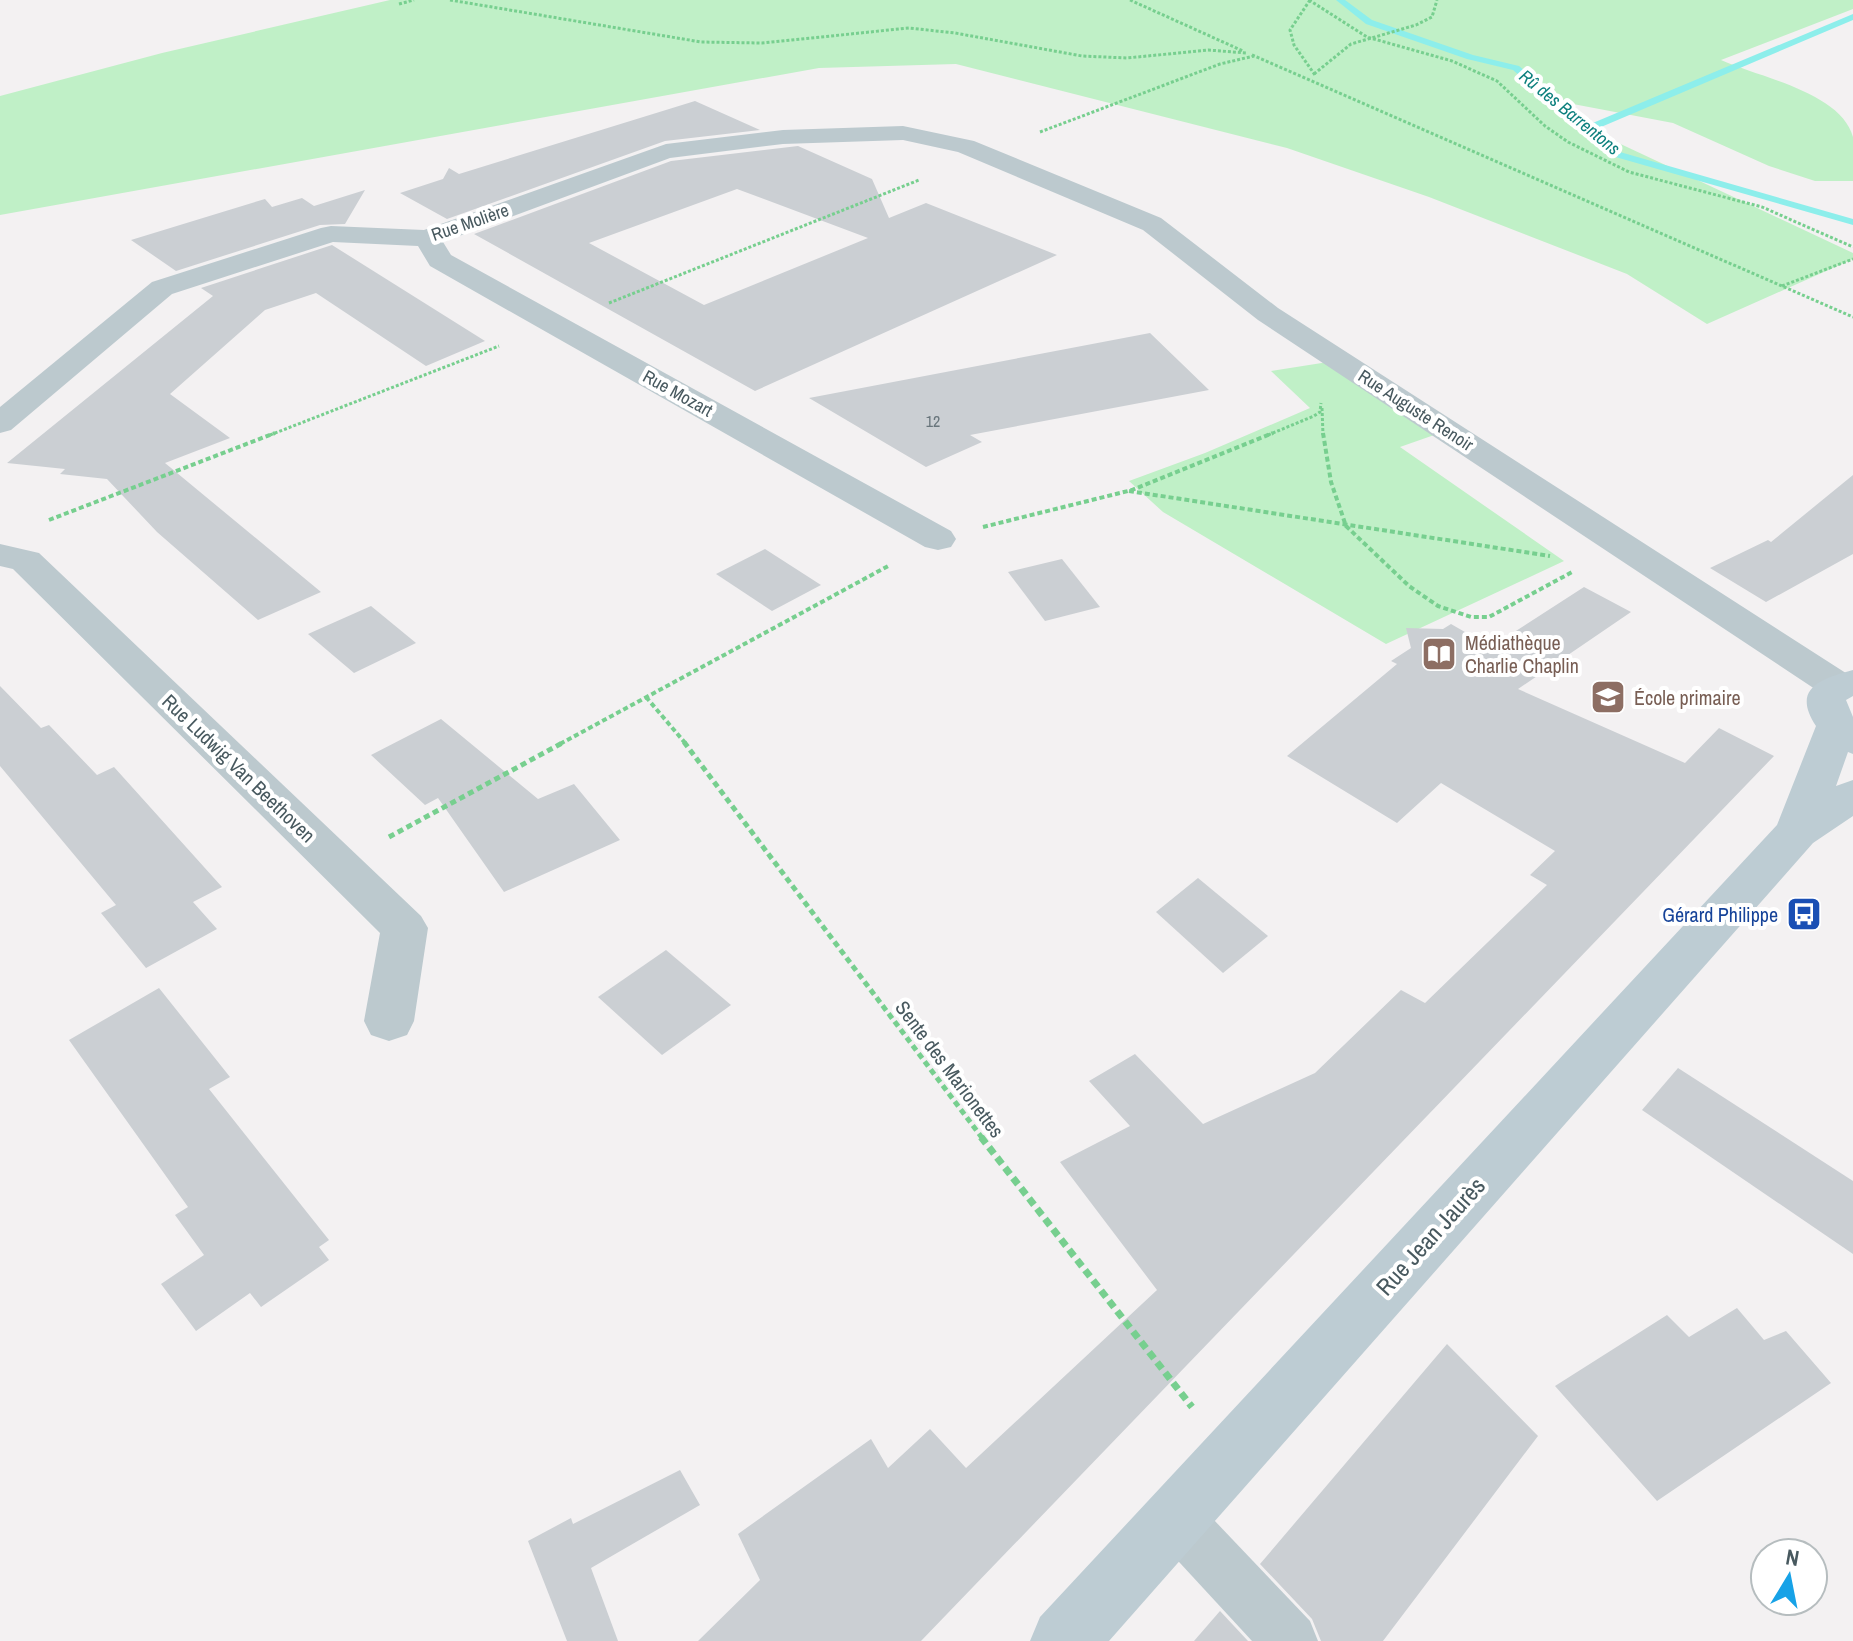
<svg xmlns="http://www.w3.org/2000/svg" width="1853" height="1641" font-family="'Archivo Narrow',sans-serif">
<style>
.green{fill:#c0f0c7}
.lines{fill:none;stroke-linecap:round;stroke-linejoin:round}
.stream{fill:#8deeeb;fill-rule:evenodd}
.building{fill:#cbcfd3;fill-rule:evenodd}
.path-far3{stroke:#77cf8f;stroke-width:3;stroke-dasharray:3 2;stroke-linecap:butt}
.path-far2{stroke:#77cf8f;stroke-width:4;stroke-dasharray:5 3;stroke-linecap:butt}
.path-far1{stroke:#77cf8f;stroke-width:5;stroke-dasharray:6 4;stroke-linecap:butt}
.path{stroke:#77cf8f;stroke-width:7;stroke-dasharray:8 5;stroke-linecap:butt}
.service{fill:#bcc9ce;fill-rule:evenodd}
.minor{fill:#bcc9ce;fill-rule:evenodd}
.secondary{fill:#bdccd3;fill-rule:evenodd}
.labels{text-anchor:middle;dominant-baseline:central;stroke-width:8;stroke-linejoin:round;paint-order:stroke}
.number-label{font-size:16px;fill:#69767c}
.far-water-label{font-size:18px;font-style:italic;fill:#0d807e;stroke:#fff}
.far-street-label{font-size:18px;fill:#48595f;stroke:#fff}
.education-label{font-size:20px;fill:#785e54;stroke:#fff;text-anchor:start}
.street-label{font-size:20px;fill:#48595f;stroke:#fff}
.transit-label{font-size:20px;fill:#164399;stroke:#fff;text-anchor:end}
.near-street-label{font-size:24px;fill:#48595f;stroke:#fff}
</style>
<rect width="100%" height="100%" fill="#f3f1f2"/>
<g class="green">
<path d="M390,0H1853V9L1721,60C1758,77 1841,92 1853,137C1853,149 1853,168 1853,181H1815L1769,166L1673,123L1573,104L1595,132L1853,253V259L1707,324L1627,274L1429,197L1287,148L956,64L819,68L0,215V96L162,53Z"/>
<path d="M1328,362L1437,434L1400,447L1564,561L1386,644L1163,512L1129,481L1205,453L1310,408L1271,371Z"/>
</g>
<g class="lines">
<path class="stream" d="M1336,0H1345L1372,20L1473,55L1519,66L1588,125L1853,14V20L1594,130L1620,152L1853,219V225L1612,156L1513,70L1467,59L1366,24Z"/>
</g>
<g class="building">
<path d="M695,101L760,130L665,141L447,219L400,193L443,179L449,168L459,174Z"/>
<path d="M798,146L872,179L889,218L926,203L1057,255L755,391L474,234L671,161ZM737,189L868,238L704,305L589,243Z"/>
<path d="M365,190L345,224L320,225L176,271L131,240L265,199L272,207L302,198L314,206Z"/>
<path d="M332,245L485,341L426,366L316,293L265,310L170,394L230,438L165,463L321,592L258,620L157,532L107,479L60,474L65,469L7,463L213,296L201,288Z"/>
<path d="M1150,333L1209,390L970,435L982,442L926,467L809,398Z"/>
<path d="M1853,475V554L1766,602L1710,568L1768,540L1771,542Z"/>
<path d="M765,549L821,585L772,611L716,574Z"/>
<path d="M1062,559L1100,607L1045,621L1008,572Z"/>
<path d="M1584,587L1631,612L1518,689L1685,763L1719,728L1774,756L921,1641H698L760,1580L738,1534L871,1439L888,1468L930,1429L966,1468L1157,1290L1060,1162L1130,1126L1089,1081L1135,1054L1203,1124L1315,1073L1401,990L1425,1003L1547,885L1530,875L1555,851L1441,783L1397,823L1287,756L1397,664L1391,661L1411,648L1406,628L1443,629L1451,624L1491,647Z"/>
<path d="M371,606L416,643L354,673L308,634Z"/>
<path d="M0,686L41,728L49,725L97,775L114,767L222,887L193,902L217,929L146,968L101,913L116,905L0,766Z"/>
<path d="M441,719L538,799L574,784L620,840L504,892L438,798L425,805L371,755Z"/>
<path d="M1198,878L1268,936L1223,973L1156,912Z"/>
<path d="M666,950L731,1005L662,1055L598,997Z"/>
<path d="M159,988L230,1077L209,1089L329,1240L319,1247L329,1260L261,1307L250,1293L196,1331L161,1284L204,1255L175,1215L188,1207L69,1040Z"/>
<path d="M1678,1068L1853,1181V1254L1642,1110Z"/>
<path d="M1737,1308L1764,1340L1786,1331L1831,1383L1657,1501L1555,1386L1667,1315L1689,1337Z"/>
<path d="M1447,1344L1538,1436L1383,1641H1321L1312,1619L1260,1564Z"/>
<path d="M680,1470L700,1505L591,1568L618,1641H567L528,1541L571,1518L573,1524Z"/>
<path d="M1220,1611L1248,1641H1194Z"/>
</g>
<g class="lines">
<g class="path-far3">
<path d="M450,0L701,42L762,43L909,28L955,33L1082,56L1127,58L1208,50L1247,53"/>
<path d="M1130,0L1243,51"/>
<path d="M1309,0L1367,37L1452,61L1497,81L1545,126L1568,142L1629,172L1762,207L1853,247"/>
<path d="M1310,0L1290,30L1294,45L1315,75"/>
<path d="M399,4L414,0"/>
<path d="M1252,55L1853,317"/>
<path d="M1314,74L1351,44L1416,25L1432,17L1437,0"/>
<path d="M1040,132L1220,64L1254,56"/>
<path d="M1782,286L1853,259"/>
<path d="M609,303L919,180"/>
<path d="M1322,408L1323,435"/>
<path d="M270,435L499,346"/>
<path d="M1268,435L1314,416L1320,412L1321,403"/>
</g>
<g class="path-far2">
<path d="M1323,433L1331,482L1346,526L1409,586L1438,606L1471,617H1489L1574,571"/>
<path d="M1129,491L1550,556"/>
<path d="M49,520L275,433"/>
<path d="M983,527L1132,490L1273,433"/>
<path d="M646,697L686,744"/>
<path d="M560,744L890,565"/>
</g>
<g class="path-far1">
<path d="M684,742L983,1139"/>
<path d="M389,837L564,742"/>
</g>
<path class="path" d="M981,1137L1192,1407"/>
<path class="service" d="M1175,1492L1194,1499L1310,1621L1318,1641H1252L1156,1537L1149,1518L1156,1499Z"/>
<g class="minor">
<path d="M903,126L974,141L1161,218L1278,308L1852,677L1853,694L1838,699L1824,695L1258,320L1143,230L958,152L903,140L783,144L670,158L443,242L451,255L951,531L956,539L951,547L938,550L925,547L430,266L418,246L333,242L172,294L11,430L0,433V407L152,282L321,228L331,226L424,230L666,144L783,130Z"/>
<path d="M0,544L39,553L421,916L428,928L414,1021L407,1035L389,1041L371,1035L364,1021L380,933L13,569L0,566Z"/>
</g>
<path class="secondary" d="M1853,670V696L1846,700L1853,717V754L1848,752L1836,786L1853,780V816L1813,843L1109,1641H1030L1040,1617L1777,825L1816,726C1791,688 1821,679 1853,670Z"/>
</g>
<defs>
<g id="library-square" transform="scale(1.8)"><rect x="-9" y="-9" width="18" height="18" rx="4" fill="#8d6e63" stroke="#fff"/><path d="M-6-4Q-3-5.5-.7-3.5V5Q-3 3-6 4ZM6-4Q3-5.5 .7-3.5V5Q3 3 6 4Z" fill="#fff"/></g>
<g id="school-square" transform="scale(1.8)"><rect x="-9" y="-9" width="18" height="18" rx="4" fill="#8d6e63" stroke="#fff"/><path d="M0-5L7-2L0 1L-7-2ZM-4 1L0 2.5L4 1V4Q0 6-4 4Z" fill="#fff"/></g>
<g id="bus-square" transform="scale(1.8)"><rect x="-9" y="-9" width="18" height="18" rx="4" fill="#1a4fb4" stroke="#fff"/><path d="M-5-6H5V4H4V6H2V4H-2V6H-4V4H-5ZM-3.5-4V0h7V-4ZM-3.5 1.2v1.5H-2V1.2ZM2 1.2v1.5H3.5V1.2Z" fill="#fff"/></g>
</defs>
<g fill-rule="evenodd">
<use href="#library-square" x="1439" y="654"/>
<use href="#school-square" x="1608" y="697"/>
<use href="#bus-square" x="1804" y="914"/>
</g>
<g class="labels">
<g class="number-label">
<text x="933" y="421">12</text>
</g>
<g class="far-water-label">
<text transform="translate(1570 112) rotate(39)">Rû des Barrentons</text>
</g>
<g class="far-street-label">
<text transform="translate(470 222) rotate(-19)">Rue Molière</text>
<text transform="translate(678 393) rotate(29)">Rue Mozart</text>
<text transform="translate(1416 410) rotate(33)">Rue Auguste Renoir</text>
</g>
<g class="education-label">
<text x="1465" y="642">Médiathèque<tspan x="1465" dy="23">Charlie Chaplin</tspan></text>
<text x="1634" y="697">École primaire</text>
</g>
<g class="street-label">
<text transform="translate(239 768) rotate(44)">Rue Ludwig Van Beethoven</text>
<text transform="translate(950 1069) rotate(53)">Sente des Marionettes</text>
</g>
<g class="transit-label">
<text x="1778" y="914">Gérard Philippe</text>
</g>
<g class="near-street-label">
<text transform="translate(1430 1236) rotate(-48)">Rue Jean Jaurès</text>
</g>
</g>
<g transform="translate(1789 1577) rotate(10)"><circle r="38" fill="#ffffff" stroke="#b6bdbf" stroke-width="2"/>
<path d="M0-6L14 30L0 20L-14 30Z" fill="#17a2e7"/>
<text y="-12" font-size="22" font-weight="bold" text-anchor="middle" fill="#48595f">N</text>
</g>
</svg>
